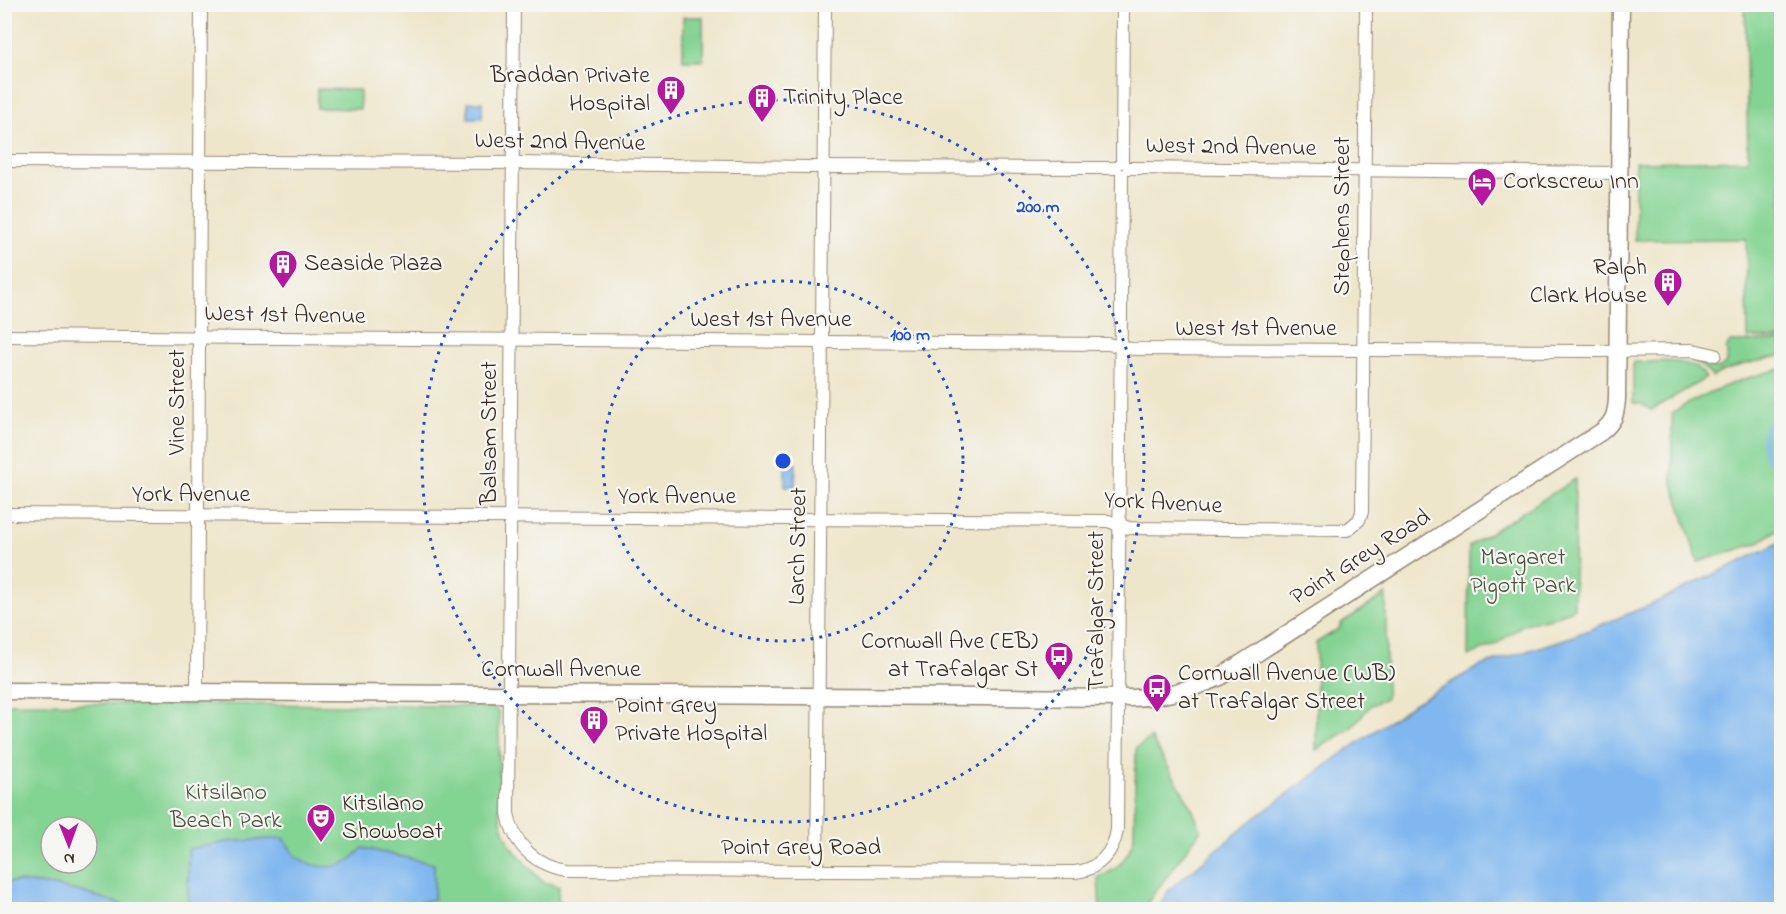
<svg xmlns="http://www.w3.org/2000/svg" width="1786" height="914" font-family="'Indie Flower',sans-serif">
<style>
.green{fill:#83d393;stroke:#5f7e58;stroke-width:1.5;fill-rule:evenodd}
.water{fill:#80b7ef;stroke:#5e7086;stroke-width:1.5}
.lines{fill:none;stroke-linecap:round;stroke-linejoin:round}
.stream{stroke:#80b7ef;stroke-width:4}
.street-casing{stroke:#948874;stroke-width:14}
.secondary-casing{stroke:#948874;stroke-width:19}
.street{stroke:#fff;stroke-width:12}
.secondary{stroke:#fff;stroke-width:16}
.ring{fill:none;stroke:#1d4ed8;stroke-width:3;stroke-dasharray:3 6}
.labels{text-anchor:middle;dominant-baseline:central;stroke-width:4.5;stroke-linejoin:round;paint-order:stroke}
.poi-label{font-size:24px;fill:#3b2a1e;stroke:#f6f6f2;text-anchor:start}
.street-label{font-size:24px;fill:#3b2a1e;stroke:#f6f6f2}
.park-label{font-size:24px;fill:#4d543b;stroke:#f6f6f2}
.centre{fill:#1d4ed8;stroke:#f6f6f2;stroke-width:3}
.ring-label{font-size:18px;text-anchor:middle;font-weight:bold;fill:#1d4ed8;stroke:#f6f6f2;stroke-width:4.5;stroke-linejoin:round;paint-order:stroke}
</style>
<rect width="100%" height="100%" fill="#f6f6f2"/>
<filter id="ink" filterUnits="userSpaceOnUse"><feTurbulence type="fractalNoise" baseFrequency=".0167" numOctaves="2"/><feDisplacementMap in="SourceGraphic" scale="12" xChannelSelector="R" yChannelSelector="G"/><feConvolveMatrix kernelMatrix="1 2 1 2 8 2 1 2 1" color-interpolation-filters="sRGB"/></filter>
<filter id="wash" filterUnits="userSpaceOnUse"><feTurbulence type="fractalNoise" baseFrequency=".008" numOctaves="4" result="noise"/><feDisplacementMap in="SourceGraphic" scale="24" xChannelSelector="R" yChannelSelector="G"/><feGaussianBlur stdDeviation="1.35" result="paint"/><feColorMatrix in="noise" values="0 0 0 0 0 0 0 0 0 0 0 0 0 0 0 0 0 1.4 0 .05"/><feComposite in="paint" operator="in"/></filter>
<g filter="url(#wash)">
<rect width="100%" height="100%" fill="#eee6cb"/>
<g class="green">
<path d="M1745,5H1781V339L1748,338L1746,239L1635,240V162L1748,160Z"/>
<rect x="683" y="17" width="20" height="43"/>
<path d="M317,89L360,90V109L317,108Z"/>
<path d="M1781,341V356C1758,361 1733,365 1712,377C1706,368 1698,363 1689,359C1703,358 1713,378 1725,364C1728,359 1728,354 1726,349L1730,342Z"/>
<path d="M1635,362C1657,362 1695,356 1706,378L1651,410L1642,404L1633,403V364Z"/>
<path d="M1781,369V527L1758,543L1698,562L1672,480V413C1706,391 1742,378 1781,369Z"/>
<path d="M1575,479L1574,608L1556,617L1524,624L1495,645L1468,656L1469,546Z"/>
<path d="M1386,594V698L1371,705L1351,728L1316,750V643L1340,628V624Z"/>
<path d="M4,703L394,705L494,707L499,713V808L502,825L510,845L525,863L543,882L559,886L558,900L582,909L136,910C95,895 49,881 5,882ZM51,827H87V863H51Z"/>
<path d="M1151,738L1190,804L1201,830L1143,909H1100L1098,877C1118,871 1129,857 1134,837L1136,748Z"/>
</g>
<g class="water">
<rect x="468" y="102" width="14" height="16"/>
<path d="M785,463L796,464L795,486H785Z"/>
<path d="M1781,542V909H1157L1169,890L1251,821L1342,754L1415,703L1480,666L1571,637L1650,605Z"/>
<path d="M284,838C287,843 290,849 294,854C307,867 333,871 348,861C354,857 358,852 363,848L434,864V899L388,910L188,909V849L226,842Z"/>
<path d="M5,882C51,881 93,895 136,909H5Z"/>
</g>
<g class="lines">
<path class="stream" d="M1782,404C1771,417 1756,441 1767,458C1770,463 1777,468 1782,472"/>
</g>
</g>
<g filter="url(#ink)">
<g class="lines">
<g class="street-casing">
<g id="street">
<path d="M514,4L508,813C513,845 536,866 567,870L1074,872C1097,871 1114,852 1117,830L1122,175"/>
<path d="M4,161L513,163L810,167L1115,168"/>
<path d="M1122,162L1123,4"/>
<path d="M1129,168L1620,173"/>
<path d="M4,336L1108,344L1132,349L1597,351L1693,350L1715,355"/>
<path d="M4,514L1108,521L1129,528L1347,530L1359,520L1362,512L1366,4"/>
<path d="M197,692L201,4"/>
<path d="M817,872L825,4"/>
</g>
</g>
<g class="secondary-casing">
<path id="secondary" d="M4,691L1132,698C1164,697 1191,690 1220,677L1601,432C1614,422 1616,414 1617,399L1621,4"/>
</g>
<use href="#street" class="street"/>
<use href="#secondary" class="secondary"/>
</g>
</g>
<g class="ring">
<circle cx="783" cy="461" r="180"/>
<circle cx="783" cy="461" r="361"/>
</g>
<defs>
<g id="building-pin" transform="scale(1.5)"><path d="M0 17L-7.5 6A9.5 9.5 0 1 1 7.5 6Z" fill="#b5179e" stroke="#f6f6f2"/><path d="M-4-6H4V6H1V3H-1V6H-4ZM-2.5-4.3h1.7v1.8h-1.7ZM.8-4.3h1.7v1.8H.8ZM-2.5-1h1.7V.8h-1.7ZM.8-1h1.7V.8H.8Z" fill="#fff"/></g>
<g id="hotel-pin" transform="scale(1.5)"><path d="M0 17L-7.5 6A9.5 9.5 0 1 1 7.5 6Z" fill="#b5179e" stroke="#f6f6f2"/><path d="M-6-4.5h1.5V1H6V5H4.5V3h-9V5H-6ZM-4 0a1.8 1.8 0 1 1 3.6 0ZM.5 0V-2.5h3Q6-2.5 6 0Z" fill="#fff"/></g>
<g id="bus-pin" transform="scale(1.5)"><path d="M0 17L-7.5 6A9.5 9.5 0 1 1 7.5 6Z" fill="#b5179e" stroke="#f6f6f2"/><path d="M-5-6H5V4H4V6H2V4H-2V6H-4V4H-5ZM-3.5-4V0h7V-4ZM-3.5 1.2v1.5H-2V1.2ZM2 1.2v1.5H3.5V1.2Z" fill="#fff"/></g>
<g id="theatre-pin" transform="scale(1.5)"><path d="M0 17L-7.5 6A9.5 9.5 0 1 1 7.5 6Z" fill="#b5179e" stroke="#f6f6f2"/><path d="M-5-5.5Q0-4 5-5.5V0Q5 5 0 6Q-5 5-5 0ZM-3.3-2.5H-1v1.5H-3.3ZM1-2.5H3.3v1.5H1ZM-2.8 1Q0 5.5 2.8 1Z" fill="#fff"/></g>
</defs>
<g fill-rule="evenodd">
<use href="#building-pin" x="671" y="90"/>
<use href="#building-pin" x="762" y="98"/>
<use href="#hotel-pin" x="1482" y="182"/>
<use href="#building-pin" x="283" y="264"/>
<use href="#building-pin" x="1668" y="282"/>
<use href="#bus-pin" x="1059" y="656"/>
<use href="#bus-pin" x="1157" y="688"/>
<use href="#building-pin" x="594" y="720"/>
<use href="#theatre-pin" x="321" y="818"/>
</g>
<g class="labels">
<g class="poi-label">
<text x="650" y="76" text-anchor="end">Braddan Private<tspan x="650" dy="28">Hospital</tspan></text>
<text x="783" y="98">Trinity Place</text>
<text x="1503" y="182">Corkscrew Inn</text>
<text x="304" y="264">Seaside Plaza</text>
<text x="1647" y="268" text-anchor="end">Ralph<tspan x="1647" dy="28">Clark House</tspan></text>
<text x="1038" y="642" text-anchor="end">Cornwall Ave (EB)<tspan x="1038" dy="28">at Trafalgar St</tspan></text>
<text x="1178" y="674">Cornwall Avenue (WB)<tspan x="1178" dy="28">at Trafalgar Street</tspan></text>
<text x="615" y="706">Point Grey<tspan x="615" dy="28">Private Hospital</tspan></text>
<text x="342" y="804">Kitsilano<tspan x="342" dy="28">Showboat</tspan></text>
</g>
<g class="street-label">
<text transform="translate(560 143) rotate(1)">West 2nd Avenue</text>
<text transform="translate(1231 148) rotate(1)">West 2nd Avenue</text>
<text transform="translate(1343 216) rotate(-90)">Stephens Street</text>
<text transform="translate(285 316) rotate(1)">West 1st Avenue</text>
<text x="771" y="320">West 1st Avenue</text>
<text x="1256" y="329">West 1st Avenue</text>
<text transform="translate(178 402) rotate(-90)">Vine Street</text>
<text transform="translate(490 433) rotate(-90)">Balsam Street</text>
<text x="191" y="495">York Avenue</text>
<text x="677" y="497">York Avenue</text>
<text transform="translate(1163 504) rotate(3)">York Avenue</text>
<text transform="translate(799 546) rotate(-89)">Larch Street</text>
<text transform="translate(1361 558) rotate(-32)">Point Grey Road</text>
<text transform="translate(1097 611) rotate(-90)">Trafalgar Street</text>
<text x="561" y="670">Cornwall Avenue</text>
<text x="801" y="848">Point Grey Road</text>
</g>
<g class="park-label">
<text x="1523" y="558">Margaret<tspan x="1523" dy="28">Pigott Park</tspan></text>
<text x="226" y="793">Kitsilano<tspan x="226" dy="28">Beach Park</tspan></text>
</g>
</g>
<circle cx="783" cy="461" r="9" class="centre"/>
<g class="ring-label">
<text x="1038" y="212">200 m</text>
<text x="910" y="340">100 m</text>
</g>
<rect width="1786" height="914" fill="none" stroke="#f6f6f2" stroke-width="24"/>
<g transform="translate(69 845) rotate(179)"><circle r="28" fill="#f6f6f2" stroke="#aba49d" stroke-width="1.5"/>
<path d="M0-4.5L10 22L0 15L-10 22Z" fill="#b5179e"/>
<text y="-9" font-size="16" font-weight="bold" text-anchor="middle" fill="#3b2a1e">N</text>
</g>
</svg>
